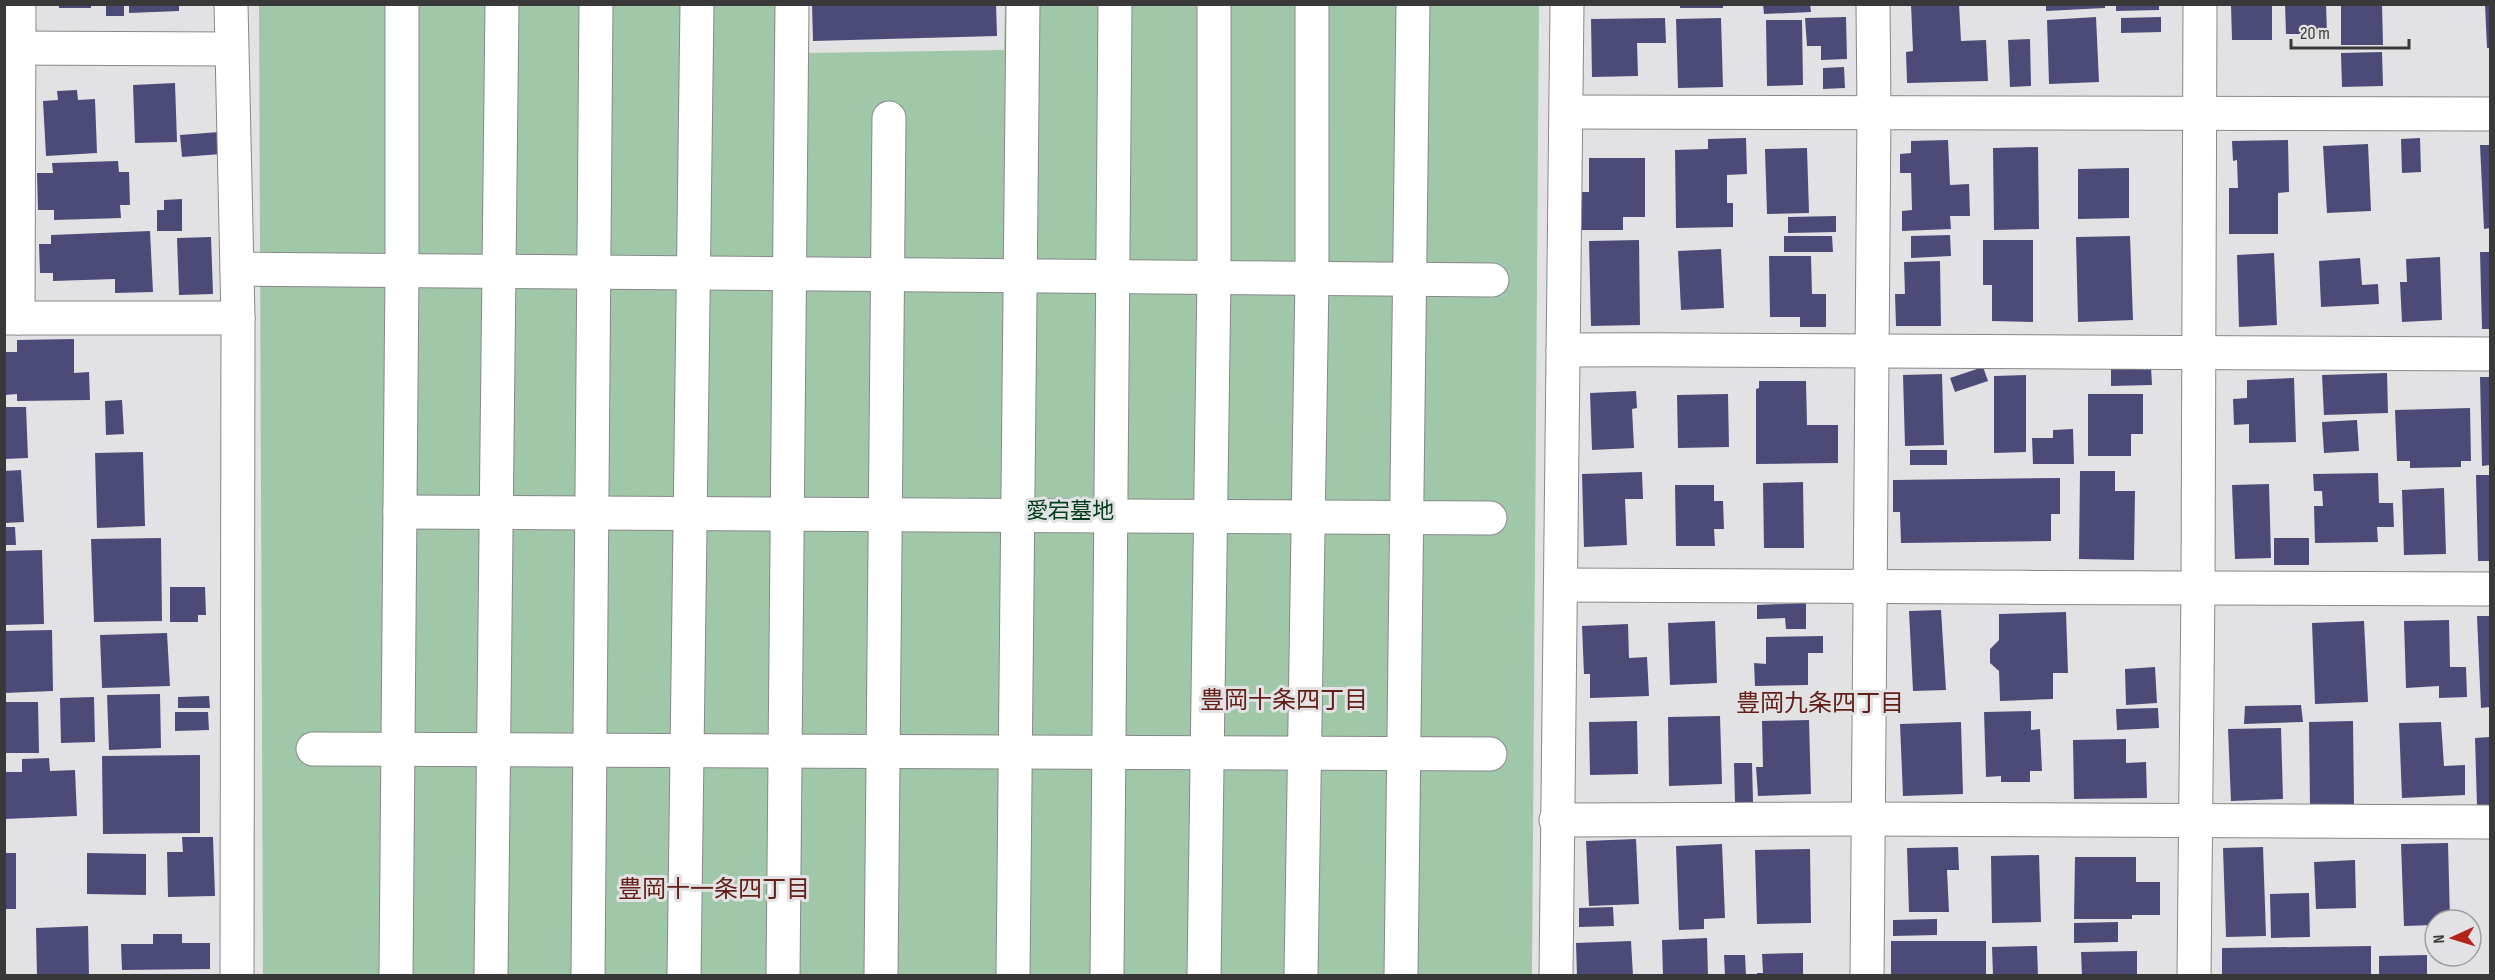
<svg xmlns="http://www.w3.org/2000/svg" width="2495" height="980" font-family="'Sofia Sans Condensed','Noto Sans JP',sans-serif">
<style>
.green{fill:#a1c7a9}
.building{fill:#4c4b78}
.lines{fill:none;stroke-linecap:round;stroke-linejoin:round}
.minor-casing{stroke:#878889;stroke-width:35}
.minor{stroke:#fff;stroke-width:33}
.labels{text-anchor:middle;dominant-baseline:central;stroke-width:6;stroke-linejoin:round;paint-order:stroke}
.park-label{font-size:22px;fill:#023d1b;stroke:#e2e2e4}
.neighbourhood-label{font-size:24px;fill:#621e17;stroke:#e2e2e4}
</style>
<rect width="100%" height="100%" fill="#e2e2e4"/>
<path class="green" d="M259,5H805L806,53L1004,50L1005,5H1539L1532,975H263Z"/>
<g class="building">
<rect x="59" y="4" width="32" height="4"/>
<rect x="106" y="4" width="18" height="12"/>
<path d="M129,4H179V11L129,13Z"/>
<path d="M812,4H996L997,36L813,41Z"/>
<rect x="1680" y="4" width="43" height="4"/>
<path d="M1763,4H1810L1811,12L1764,14Z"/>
<path d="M1911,4H1959L1961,41L1986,40L1988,81L1907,83L1906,52L1913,51Z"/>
<path d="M2046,4H2105V8L2046,11Z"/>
<path d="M2231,4H2272V40H2232Z"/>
<path d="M2285,4H2326L2327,34H2286Z"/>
<path d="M2341,4H2382L2383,45H2341Z"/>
<path d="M2485,4H2490V48H2487Z"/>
<path d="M2116,5H2159V10L2116,11Z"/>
<path d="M1846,17L1847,59L1821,60V46H1807L1805,18Z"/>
<path d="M2096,17L2099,82L2049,84L2047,20Z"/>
<path d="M2161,17V32L2121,33V18Z"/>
<path d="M1665,18L1666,43H1637L1638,76L1592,77L1591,19Z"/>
<path d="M1721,18L1723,87L1678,88L1676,19Z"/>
<path d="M1766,20H1802L1803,85L1767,86Z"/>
<path d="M2030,39L2031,86L2010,87L2008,40Z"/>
<path d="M2382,52L2383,86L2342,87L2341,53Z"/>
<path d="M1844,67L1845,88L1823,89V68Z"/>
<path d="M175,83L177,142L135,143L133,85Z"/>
<path d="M77,90L78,100L95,99L97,153L46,156L43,101L58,100L57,91Z"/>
<path d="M219,132L221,154L182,157L180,135Z"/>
<path d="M1746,138L1747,174L1727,175V203H1733V227L1676,228L1675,150L1708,149V139Z"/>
<path d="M2420,138L2421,172L2402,173L2401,139Z"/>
<path d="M1948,140L1950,185L1969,184L1970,216H1950L1951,229L1902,231V211L1912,210L1911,173H1900V154L1911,153V141Z"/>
<path d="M2288,140L2289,192L2278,193V234H2229V188H2238L2237,160L2233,161L2232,141Z"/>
<path d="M2368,144L2371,211L2327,213L2323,146Z"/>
<path d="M2480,145H2490V228L2484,229Z"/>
<path d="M2038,147L2039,229L1994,230L1993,148Z"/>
<path d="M1807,148L1809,213L1767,214L1765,149Z"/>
<path d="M1589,158H1645V217H1623V230H1578V192H1589Z"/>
<path d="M118,161L119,172H129L130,205H120L121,218L54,220V210H38L37,173H53L52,163Z"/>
<path d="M2129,168V218L2078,219V169Z"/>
<path d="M182,199V231H157V210H164V200Z"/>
<path d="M1836,216V232L1788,233V217Z"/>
<path d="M150,231L153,292L115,293V279L53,281V273H40L39,244H51V235Z"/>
<path d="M1950,235L1951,256L1911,258V236Z"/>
<path d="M1784,236H1832L1833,252H1784Z"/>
<path d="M2130,236L2133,320L2078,322L2076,237Z"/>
<path d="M211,237L213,294L179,295L177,238Z"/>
<path d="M1639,240L1640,325L1591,326L1589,241Z"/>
<path d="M1983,240H2033V322L1992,321V285H1983Z"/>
<path d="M1721,249L1724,308L1681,310L1678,251Z"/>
<path d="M2480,252H2490V329H2482Z"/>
<path d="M2274,253L2277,325L2239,327L2237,255Z"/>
<path d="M1769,256H1811L1812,294H1826V327H1800V317H1770Z"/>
<path d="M2440,257L2442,320L2402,322L2400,282H2407L2406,259Z"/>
<path d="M2360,258L2362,285L2378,284L2379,304L2321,307L2319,261Z"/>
<path d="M1940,261L1941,326H1896L1895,294H1905L1904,262Z"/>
<path d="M74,339V373L89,372L90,400L17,401V394L4,395V352H17V340Z"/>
<path d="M1983,367L1988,381L1955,392L1950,378Z"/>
<path d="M2111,367H2151L2152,385L2111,386Z"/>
<path d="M2387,373L2388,413L2324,415L2322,375Z"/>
<path d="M1942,374L1944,445L1905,446L1903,375Z"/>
<path d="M2026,375V452L1994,453V376Z"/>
<path d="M2480,377H2490V465L2482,466Z"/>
<path d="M2294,378L2296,442L2249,443V424L2234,425L2233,399L2247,398V380Z"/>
<path d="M1759,381H1806L1807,425H1838V463L1756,464V389L1759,388Z"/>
<path d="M1636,391L1637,408L1632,409L1634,448L1592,450L1590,393Z"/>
<path d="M1728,394L1729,447L1678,448L1677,395Z"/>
<path d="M2088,394H2143V434H2131V456H2088Z"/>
<path d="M122,400L124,434L106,435L105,401Z"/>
<path d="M4,407H26L28,458L4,459Z"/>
<path d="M2470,408L2471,461H2461V467L2410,468V461H2397L2395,410Z"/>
<path d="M2357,420L2359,451L2324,453L2322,422Z"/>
<path d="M2073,429L2074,464H2033L2032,438H2053V430Z"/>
<rect x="1910" y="450" width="37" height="15"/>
<path d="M143,452L145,526L97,528L95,453Z"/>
<path d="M21,470L24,522L4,523V471Z"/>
<path d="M2080,471H2115V491H2135L2134,560L2079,559Z"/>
<path d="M1642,472L1643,499H1625L1627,545L1584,547L1582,474Z"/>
<path d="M2378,473L2379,503H2393L2394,527H2377L2378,542L2315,543L2314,506H2323L2322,491H2314L2313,474Z"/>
<path d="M2476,475H2490V561H2478Z"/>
<path d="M2060,478V514H2051V541L1901,543L1900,512H1893V480Z"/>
<path d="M1803,482L1804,548H1764L1763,483Z"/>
<path d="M2269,484L2271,558L2235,559L2232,485Z"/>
<path d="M1675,485H1714V501H1723L1724,529H1714L1715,546H1676Z"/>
<path d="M2444,488L2446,554L2404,555L2402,490Z"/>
<path d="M4,527H15L16,545H4Z"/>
<path d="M161,538L162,621L94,622L91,539Z"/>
<rect x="2274" y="538" width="35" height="27"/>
<path d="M42,550L44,624L4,625V551Z"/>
<path d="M170,587H205L206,615H198V622H170Z"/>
<path d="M1806,603V629H1786L1785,618L1757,619V605Z"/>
<path d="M1941,610L1946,690L1913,691L1909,611Z"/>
<path d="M2066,612L2068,673H2053V699L2000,701L1999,671L1990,663V649L1999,640V614Z"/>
<path d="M2477,616H2490V707L2481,708Z"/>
<path d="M2449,620L2450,667H2466L2467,697L2439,698V686L2406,688L2404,621Z"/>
<path d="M1715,621L1717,683L1670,685L1668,623Z"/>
<path d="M2364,621L2368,702L2315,704L2312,623Z"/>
<path d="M1628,624L1629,658L1647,657L1649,696L1590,698V674H1584L1582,626Z"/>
<path d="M52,630L53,691L4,693V631Z"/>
<path d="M167,633L170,686L102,688L100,635Z"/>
<path d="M1823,636V653H1808V685L1755,686L1754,663L1766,664V637Z"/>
<path d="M2155,667L2157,703L2126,705L2125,669Z"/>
<path d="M160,694L161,748L109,750L107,695Z"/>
<path d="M209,696L210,708H178V697Z"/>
<path d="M94,697L95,742L61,743L60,698Z"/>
<path d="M4,702H38L39,753H4Z"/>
<path d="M2301,705L2303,722L2244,724L2245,706Z"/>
<path d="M2158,708L2159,728L2117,730L2116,709Z"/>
<path d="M2031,711V730L2040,729L2042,771H2030V782H2001V776L1986,777L1984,712Z"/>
<path d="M175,712H208L209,730L175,731Z"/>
<path d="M1720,716L1722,784L1669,786L1668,717Z"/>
<path d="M1809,720L1811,794L1758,796L1756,767H1763L1762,721Z"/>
<path d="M1637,721L1638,774L1590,775L1589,722Z"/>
<path d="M2353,721L2354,804H2310L2309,722Z"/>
<path d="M1961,722L1963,794L1903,796L1900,724Z"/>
<path d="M2441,722L2444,766L2465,765V795L2402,798L2399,723Z"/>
<path d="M2281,728L2283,799L2231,801L2228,729Z"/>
<path d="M2490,737V806H2477L2475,738Z"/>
<path d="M2126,739V763L2146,762L2147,798L2074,799L2073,740Z"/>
<path d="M200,755V833L103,834L102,756Z"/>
<path d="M49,758L50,771L75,770L77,816L4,819V772H22V759Z"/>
<path d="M1734,763H1752L1753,802H1735Z"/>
<path d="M182,837H213L215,896L168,897L167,852H183Z"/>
<path d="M1636,839L1639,904L1589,906L1586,841Z"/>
<path d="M2448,843L2450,920H2435V925L2404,926L2401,844Z"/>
<path d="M1722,844L1725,918L1704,919V929L1679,930L1676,846Z"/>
<path d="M1958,847L1959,870H1947L1949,912H1909L1907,848Z"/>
<path d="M2263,847L2266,936L2226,937L2223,848Z"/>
<path d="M1810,849L1811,923L1757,924L1755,850Z"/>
<rect x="4" y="853" width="12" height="56"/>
<path d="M87,853L146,854V895L87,894Z"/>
<path d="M2039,855L2041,922L1992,923L1991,856Z"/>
<path d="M2075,857H2136V882H2160V915H2132V919H2074Z"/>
<path d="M2355,860L2356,908L2316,909L2314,862Z"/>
<path d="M2309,893L2310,937L2271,938L2270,894Z"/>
<path d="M1613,907L1614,926L1579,927V908Z"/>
<path d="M1937,919V935L1893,936V920Z"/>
<path d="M2118,922V942L2074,943V923Z"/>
<path d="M88,926L89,976H37L36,928Z"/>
<path d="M153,934H182V943H210V969L122,970L121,944H153Z"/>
<path d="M1707,938L1708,976H1663L1662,940Z"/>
<path d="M1631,941L1633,976H1577L1576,943Z"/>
<rect x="1891" y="941" width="95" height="35"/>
<path d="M2037,946L2038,976H1993L1992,947Z"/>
<path d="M2371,946V976H2222V948Z"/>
<path d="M2137,951V976H2082L2081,952Z"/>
<path d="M1803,953V976H1757V973H1763L1762,954Z"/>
<path d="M1724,955H1745L1746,976H1725Z"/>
<path d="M2427,955V976H2379V956Z"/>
</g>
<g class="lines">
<g class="minor-casing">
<g id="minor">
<path d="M231,4L238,318L237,976"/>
<path d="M4,48L230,49"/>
<path d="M1567,112L2490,114"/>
<path d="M237,269L1492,280"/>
<path d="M4,318H238"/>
<path d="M18,318L19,4"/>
<path d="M1563,350C1872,349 2181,354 2490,354"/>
<path d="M400,512L1490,518"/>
<path d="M1562,585C1871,588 2181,587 2490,589"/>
<path d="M313,749L1490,754"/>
<path d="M1556,820L1867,819L2490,822"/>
<path d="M396,976L402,270V4"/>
<path d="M491,976L502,4"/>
<path d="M588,976L596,4"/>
<path d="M684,976L697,4"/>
<path d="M783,976L792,4"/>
<path d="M881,976L889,118"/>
<path d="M1013,976L1023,4"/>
<path d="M1107,976L1115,4"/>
<path d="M1204,976L1214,277V4"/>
<path d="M1301,976L1312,278V4"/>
<path d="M1401,976L1413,4"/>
<path d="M1556,976L1567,4"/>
<path d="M1867,976L1874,111L1873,4"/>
<path d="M2194,976L2198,587L2200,4"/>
</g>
</g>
<use href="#minor" class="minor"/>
</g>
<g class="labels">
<g class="park-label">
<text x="1070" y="511">愛宕墓地</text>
</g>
<g class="neighbourhood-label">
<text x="1284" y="700">豊岡十条四丁目</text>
<text x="1820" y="703">豊岡九条四丁目</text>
<text x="714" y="889">豊岡十一条四丁目</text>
</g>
</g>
<rect width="2495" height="980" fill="none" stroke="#39393a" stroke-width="12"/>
<g transform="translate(2453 938) rotate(266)"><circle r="28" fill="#e2e2e4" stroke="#9e9ea0" stroke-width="1.5"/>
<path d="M0-4.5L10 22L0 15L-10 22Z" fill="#b22319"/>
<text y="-9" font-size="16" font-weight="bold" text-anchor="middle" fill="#39393a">N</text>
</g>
<path d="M2291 39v9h118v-9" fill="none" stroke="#39393a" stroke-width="3"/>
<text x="2300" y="39" font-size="18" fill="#39393a" stroke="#e2e2e4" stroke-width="4.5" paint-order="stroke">20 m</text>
</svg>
